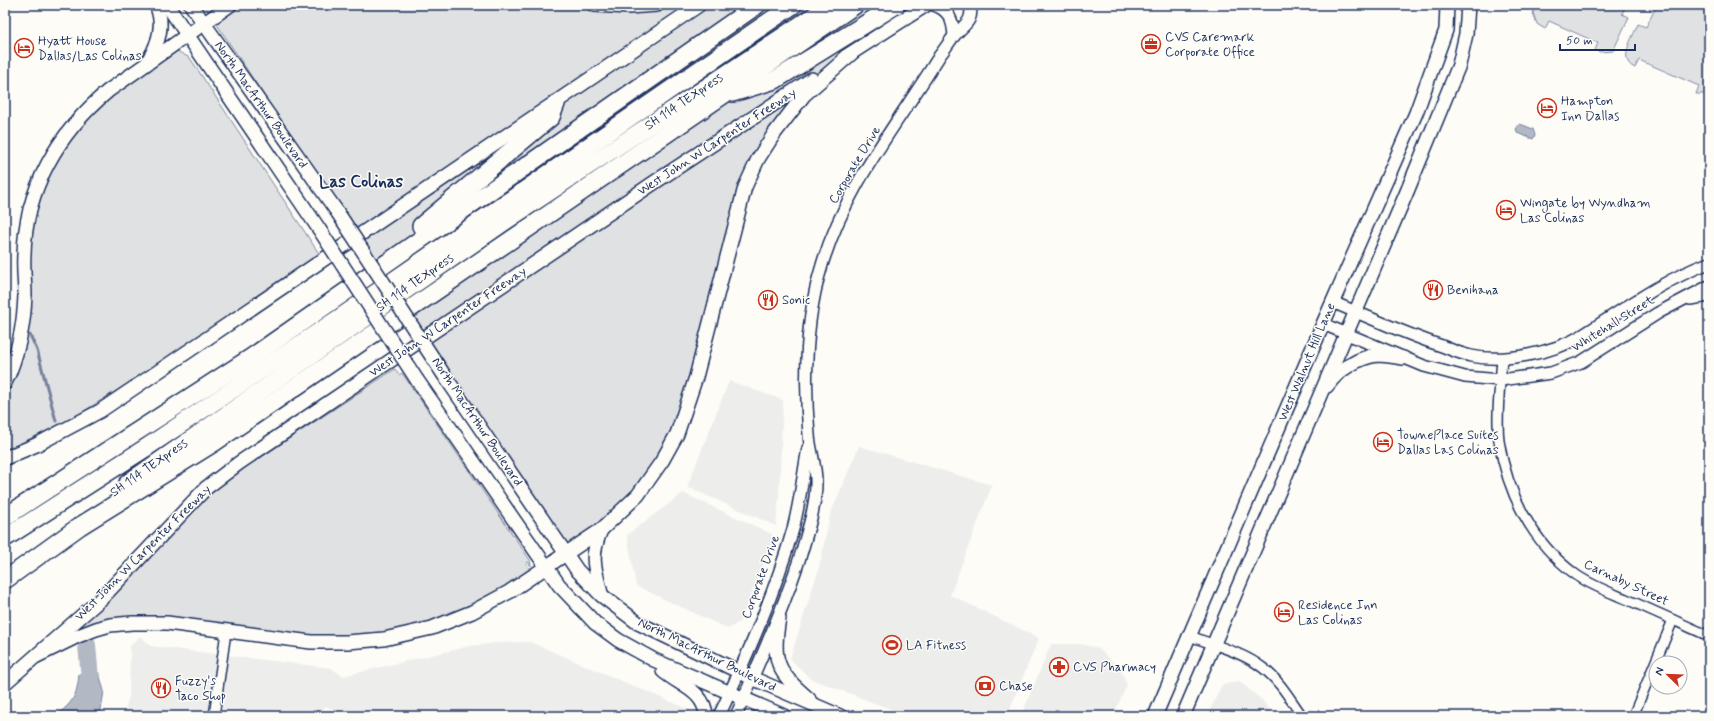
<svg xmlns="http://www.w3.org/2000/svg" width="1714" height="721" font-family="Mynerve,sans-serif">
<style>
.built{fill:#edeeec}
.green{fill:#e0e1e3;stroke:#7e88a0}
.water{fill:#b3b8c5;stroke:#76819c}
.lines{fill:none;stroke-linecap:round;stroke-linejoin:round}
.stream{stroke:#76819c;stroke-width:3}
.river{stroke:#b3b8c5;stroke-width:18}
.minor-casing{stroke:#1b2f5e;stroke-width:12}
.tertiary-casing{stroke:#1b2f5e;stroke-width:14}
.secondary-casing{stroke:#1b2f5e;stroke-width:16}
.motorway-casing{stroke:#1b2f5e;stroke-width:20}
.minor{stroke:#fdfcf7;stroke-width:9}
.tertiary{stroke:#fdfcf7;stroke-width:11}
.secondary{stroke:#fdfcf7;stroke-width:13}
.motorway{stroke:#fdfcf7;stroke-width:17}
.secondary-bridge-casing{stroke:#1b2f5e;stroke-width:16;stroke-linecap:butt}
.secondary-bridge{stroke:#fdfcf7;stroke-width:13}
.labels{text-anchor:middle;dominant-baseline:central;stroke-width:3;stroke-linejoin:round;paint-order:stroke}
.poi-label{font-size:13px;fill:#1b2f5e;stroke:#fdfcf7;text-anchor:start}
.street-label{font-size:13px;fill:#1b2f5e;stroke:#fdfcf7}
.district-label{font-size:17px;font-weight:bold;fill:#1b2f5e;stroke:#fdfcf7}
</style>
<rect width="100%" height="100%" fill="#fdfcf7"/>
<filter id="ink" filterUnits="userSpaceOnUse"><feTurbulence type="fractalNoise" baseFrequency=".025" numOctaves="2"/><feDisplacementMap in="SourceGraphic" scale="8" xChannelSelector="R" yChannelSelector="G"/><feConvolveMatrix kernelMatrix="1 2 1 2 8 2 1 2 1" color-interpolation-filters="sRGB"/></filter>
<g filter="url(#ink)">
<g class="built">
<path d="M729,381L783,400L779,498L776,526L687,487Z"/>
<path d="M859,446L992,485L950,595L1039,638L1007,716H909L811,679L790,659L819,568L830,515Z"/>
<path d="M683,493L772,534V543L740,622L728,629L636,586L627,535Z"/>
<path d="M140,636L151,646L331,668L343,676L470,646L495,643L530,642L690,710L689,716H349L325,706L321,716H123L129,697L130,646Z"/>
<path d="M1051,644H1081L1098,648L1122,671L1127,685L1113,716H1021Z"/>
<path d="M1239,681L1263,701L1274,716H1207L1222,685Z"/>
</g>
<g class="green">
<path d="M204,5H908L868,33L782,117L740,186L724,239L683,413L637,494L566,549Z"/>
<path d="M1536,5H1626L1622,14L1629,17L1613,51L1600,52L1595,50L1598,43L1549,21L1545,29L1537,24L1533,13Z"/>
<path d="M1657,5H1709V76L1707,82L1709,84V92L1707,94H1696L1699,86L1639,60L1635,68C1617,60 1633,37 1638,24L1646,27Z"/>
<path d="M177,51L190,58L320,255L130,382L73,418L5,451V393L9,386L30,224L39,191L68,137L119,89Z"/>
<path d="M395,369L399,375L402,373L530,560L531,566L528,562L526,563L530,570L526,573L489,597L464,610L424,625L395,632L328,638L148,616L124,618L81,629L78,628L79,625L220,484Z"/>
</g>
<g class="water">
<path d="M1520,124L1533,129L1535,135L1533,139L1517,133L1516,127Z"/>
<path d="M99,673L104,691L100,716H55C73,703 77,696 79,674Z"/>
</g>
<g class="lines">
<path class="stream" d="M30,335L37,350L56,421"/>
<path class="river" d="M79,716L91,690L87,645"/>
<g class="minor-casing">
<g id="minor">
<path d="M1502,359C1500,386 1496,414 1499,441C1507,492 1532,543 1575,574C1590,585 1609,592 1626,599C1654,611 1682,624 1709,636"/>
<path d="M1190,636C1213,645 1243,652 1263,668C1280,681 1290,699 1302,716"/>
<path d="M214,716L226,632"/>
<path d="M1633,716L1673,620"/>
</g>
</g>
<g class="tertiary-casing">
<g id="tertiary">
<path d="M934,5C949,10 953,20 954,36"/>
<path d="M1690,299L1709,296"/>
<path d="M1332,302C1369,317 1405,334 1442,346C1452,350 1461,354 1471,356C1504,363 1554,353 1583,335C1624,309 1663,280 1709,263"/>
<path d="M1323,324L1424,366L1465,377L1501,380L1551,373L1581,362L1658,313L1709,286"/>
<path d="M719,716C747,656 775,593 793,529C800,502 803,475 808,448"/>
<path d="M736,716C759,662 783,610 801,554C807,534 816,505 816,484C817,468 810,451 809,435C804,378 805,320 822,265C846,185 897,125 940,55C945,49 949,42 954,36C963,25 974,22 970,5"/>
</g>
</g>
<g class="secondary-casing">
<g id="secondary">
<path d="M167,5L319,229"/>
<path d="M191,5L338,213"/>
<path d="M594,5L628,7L657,5"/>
<path d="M845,57L926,5"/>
<path d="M148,61C158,45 165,24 156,5"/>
<path d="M444,375L577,570L601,595L638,623L752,678L840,716"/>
<path d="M417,380L559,585L595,623L618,640L654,660L784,716"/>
<path d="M5,383C18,355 24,325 25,295C25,282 23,269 24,255C25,189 58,133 108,91L230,5"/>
<path d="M1327,386C1338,370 1359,357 1378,355C1386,355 1395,357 1403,358"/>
<path d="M5,458L36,445L100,411L699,5"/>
<path d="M601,593C594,566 590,556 601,530"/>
<path d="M779,618C772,661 776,671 809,699"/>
<path d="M37,656L78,636L96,629L110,625L132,623H167L311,642H347L384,639L432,628L472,612L509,592L601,530L638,495L662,461L677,434L696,377L745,187L758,159L774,134L804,95L852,53"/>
<path d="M663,671C679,685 705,691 706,716"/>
<path d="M5,683L102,598L206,488L239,463L658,180L812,79"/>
<path d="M1155,716L1323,324L1416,113L1446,30L1447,5"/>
<path d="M1183,716L1406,194L1459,65L1466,34L1468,5"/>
</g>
</g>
<g class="motorway-casing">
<g id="motorway">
<path d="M733,93L775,80L896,5"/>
<path d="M421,226L551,117L556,104"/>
<path d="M128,483L504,222L830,5"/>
<path d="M5,517L249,359L757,5"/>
<path d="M5,538L147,447L342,316L793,5"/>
<path d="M5,580L80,526L215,442L855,5"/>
</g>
</g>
<use href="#minor" class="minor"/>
<use href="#tertiary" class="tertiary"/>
<use href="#secondary" class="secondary"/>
<use href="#motorway" class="motorway"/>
<g class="secondary-bridge-casing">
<g id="secondary-bridge">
<path d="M338,213L444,375"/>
<path d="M319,229L417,380"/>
</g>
</g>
<use href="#secondary-bridge" class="secondary-bridge"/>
</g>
</g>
<defs>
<g id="office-ring" transform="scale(1)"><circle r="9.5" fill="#fdfcf7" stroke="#c8321e" stroke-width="1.5"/><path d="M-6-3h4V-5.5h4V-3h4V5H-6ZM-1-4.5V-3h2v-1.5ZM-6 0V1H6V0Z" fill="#c8321e"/></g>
<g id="hotel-ring" transform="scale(1)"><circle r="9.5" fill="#fdfcf7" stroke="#c8321e" stroke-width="1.5"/><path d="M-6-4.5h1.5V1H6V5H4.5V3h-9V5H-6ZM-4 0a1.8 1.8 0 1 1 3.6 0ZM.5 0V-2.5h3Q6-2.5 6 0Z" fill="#c8321e"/></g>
<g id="restaurant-ring" transform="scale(1)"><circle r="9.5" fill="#fdfcf7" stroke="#c8321e" stroke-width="1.5"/><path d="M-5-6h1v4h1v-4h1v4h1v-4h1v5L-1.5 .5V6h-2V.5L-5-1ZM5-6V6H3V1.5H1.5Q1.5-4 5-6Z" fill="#c8321e"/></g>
<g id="stadium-ring" transform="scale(1)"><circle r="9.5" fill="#fdfcf7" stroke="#c8321e" stroke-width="1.5"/><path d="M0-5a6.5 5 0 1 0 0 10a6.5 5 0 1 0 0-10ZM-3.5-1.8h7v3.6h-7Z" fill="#c8321e"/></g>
<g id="pharmacy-ring" transform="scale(1)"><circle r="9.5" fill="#fdfcf7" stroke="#c8321e" stroke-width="1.5"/><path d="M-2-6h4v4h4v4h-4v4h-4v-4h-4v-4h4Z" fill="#c8321e"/></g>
<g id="bank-ring" transform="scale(1)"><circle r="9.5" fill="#fdfcf7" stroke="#c8321e" stroke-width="1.5"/><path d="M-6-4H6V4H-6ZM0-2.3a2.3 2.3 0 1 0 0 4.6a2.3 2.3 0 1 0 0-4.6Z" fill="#c8321e"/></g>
</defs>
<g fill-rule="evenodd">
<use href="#office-ring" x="1151" y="44"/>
<use href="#hotel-ring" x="24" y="48"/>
<use href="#hotel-ring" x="1547" y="108"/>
<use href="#hotel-ring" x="1506" y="210"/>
<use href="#restaurant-ring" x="1433" y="290"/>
<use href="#restaurant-ring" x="768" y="300"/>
<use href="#hotel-ring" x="1383" y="442"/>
<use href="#hotel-ring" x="1284" y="612"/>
<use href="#stadium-ring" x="892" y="645"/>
<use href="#pharmacy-ring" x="1059" y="667"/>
<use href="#bank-ring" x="985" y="686"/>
<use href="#restaurant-ring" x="161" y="688"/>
</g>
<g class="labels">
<g class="poi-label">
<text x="1165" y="37">CVS Caremark<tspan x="1165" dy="15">Corporate Office</tspan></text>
<text x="38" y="41">Hyatt House<tspan x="38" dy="15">Dallas/Las Colinas</tspan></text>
<text x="1561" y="101">Hampton<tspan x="1561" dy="15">Inn Dallas</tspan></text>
<text x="1520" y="203">Wingate by Wyndham<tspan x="1520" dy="15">Las Colinas</tspan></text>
<text x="1447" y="290">Benihana</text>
<text x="782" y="300">Sonic</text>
<text x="1397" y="435">TownePlace Suites<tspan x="1397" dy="15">Dallas Las Colinas</tspan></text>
<text x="1298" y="605">Residence Inn<tspan x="1298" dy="15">Las Colinas</tspan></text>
<text x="906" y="645">LA Fitness</text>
<text x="1073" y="667">CVS Pharmacy</text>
<text x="175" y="681">Fuzzy's<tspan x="175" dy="15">Taco Shop</tspan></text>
<text x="999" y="686">Chase</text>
</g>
<g class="street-label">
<text transform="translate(684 102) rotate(-34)">SH 114 TEXpress</text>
<text transform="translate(261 105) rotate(55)">North MacArthur Boulevard</text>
<text transform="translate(717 142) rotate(-33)">West John W Carpenter Freeway</text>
<text transform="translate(855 165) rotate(-59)">Corporate Drive</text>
<text transform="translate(415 283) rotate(-35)">SH 114 TEXpress</text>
<text transform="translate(448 322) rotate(-34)">West John W Carpenter Freeway</text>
<text transform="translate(1613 324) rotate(-32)">Whitehall Street</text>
<text transform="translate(1307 362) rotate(-67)">West Walnut Hill Lane</text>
<text transform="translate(477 422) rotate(56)">North MacArthur Boulevard</text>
<text transform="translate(149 468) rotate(-35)">SH 114 TEXpress</text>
<text transform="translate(143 553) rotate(-45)">West John W Carpenter Freeway</text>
<text transform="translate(761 577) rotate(-70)">Corporate Drive</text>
<text transform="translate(1626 583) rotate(25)">Carnaby Street</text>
<text transform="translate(707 655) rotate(26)">North MacArthur Boulevard</text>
</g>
<g class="district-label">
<text x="361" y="182">Las Colinas</text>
</g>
</g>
<rect width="1714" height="721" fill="none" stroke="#fdfcf7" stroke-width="20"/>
<rect x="10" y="10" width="1694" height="701" fill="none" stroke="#1b2f5e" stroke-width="1.5" filter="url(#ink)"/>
<g transform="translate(1668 675) rotate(293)"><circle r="19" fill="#fdfcf7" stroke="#a3aaba"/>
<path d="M0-3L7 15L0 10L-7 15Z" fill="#c8321e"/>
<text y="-6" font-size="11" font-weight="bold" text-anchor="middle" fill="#1b2f5e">N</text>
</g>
<path d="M1560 44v6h75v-6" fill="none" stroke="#1b2f5e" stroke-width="2"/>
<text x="1566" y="44" font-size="12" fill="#1b2f5e" stroke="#fdfcf7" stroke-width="3" paint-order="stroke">50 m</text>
</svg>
